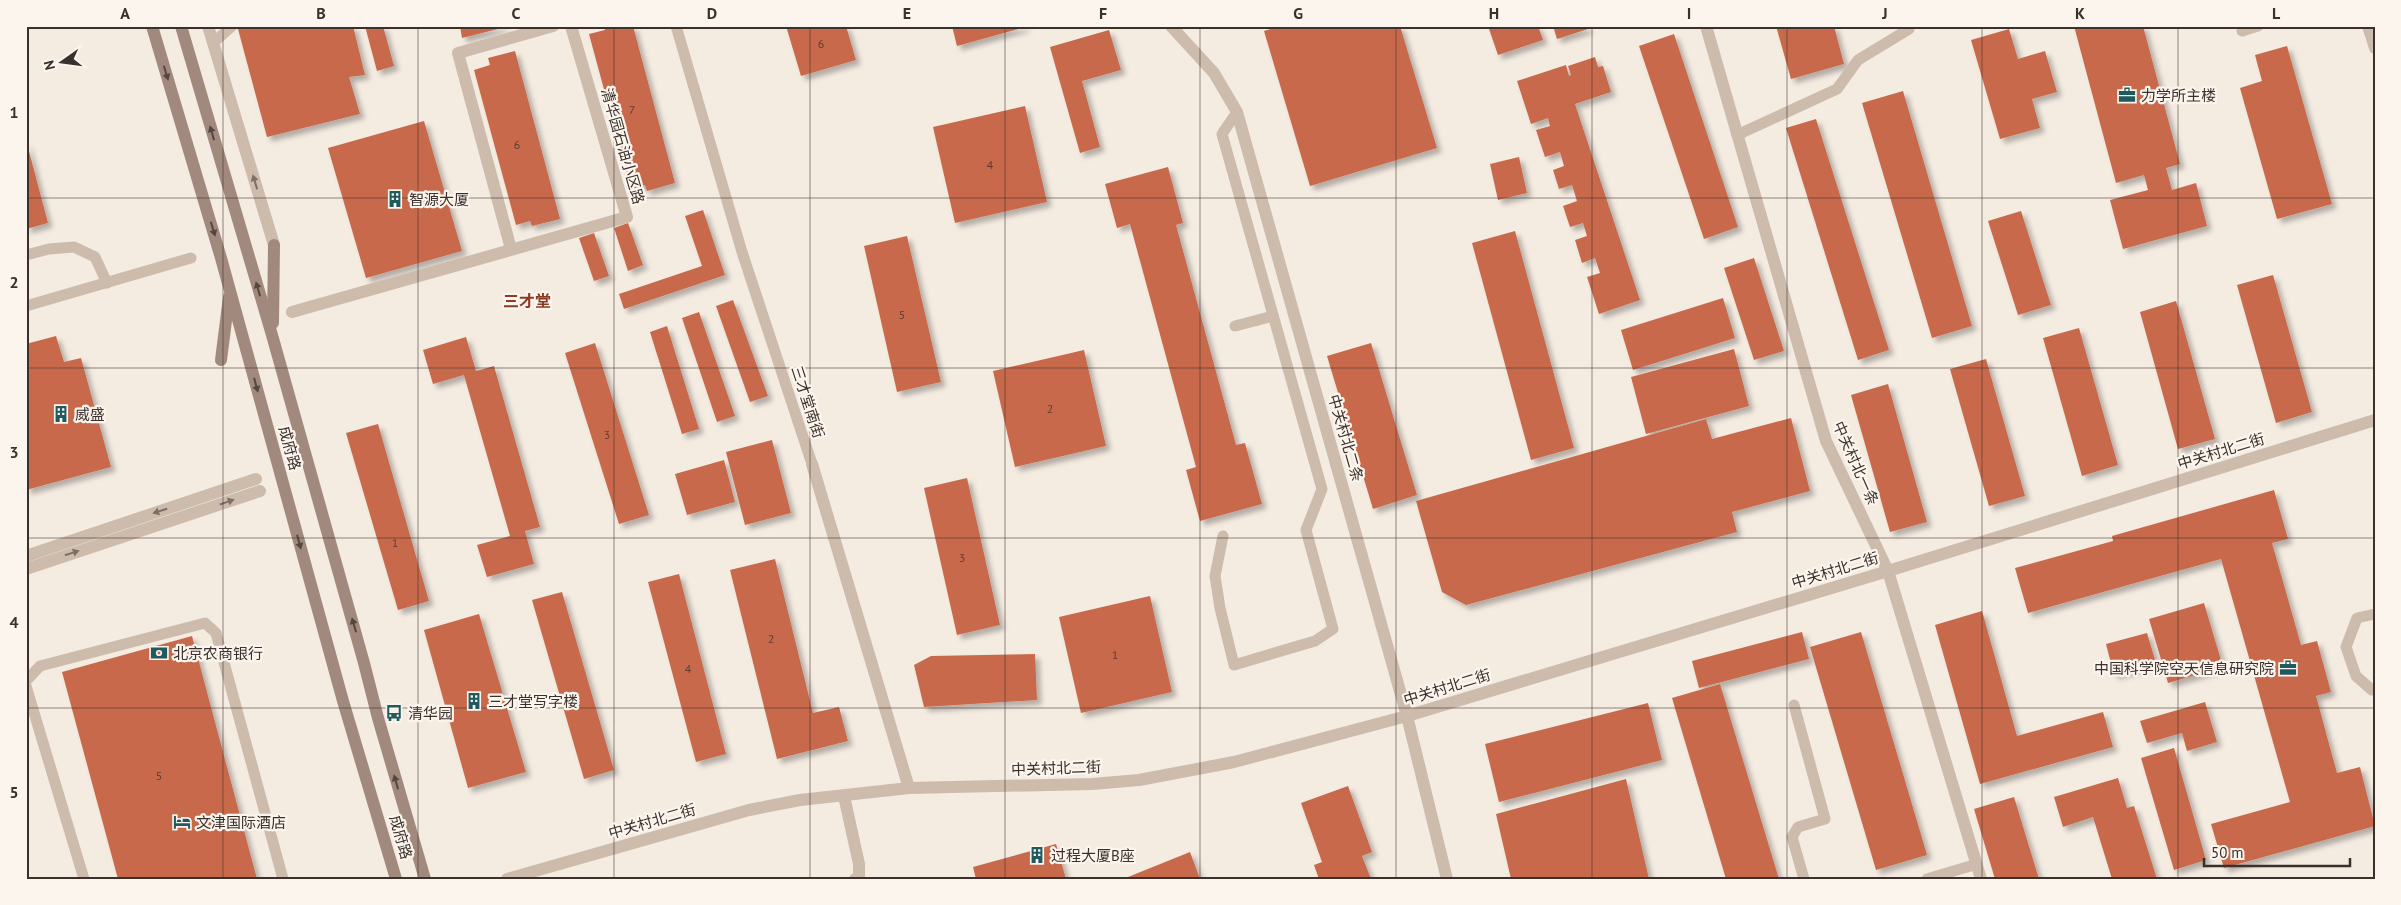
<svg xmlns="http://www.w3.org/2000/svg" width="2401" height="905" font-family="'PT Sans','Noto Sans SC',sans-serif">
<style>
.building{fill:#c8694b;filter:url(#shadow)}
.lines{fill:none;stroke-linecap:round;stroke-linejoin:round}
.service{stroke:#cdbbac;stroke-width:11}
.minor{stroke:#cdbbac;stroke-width:12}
.tertiary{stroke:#cdbbac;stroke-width:12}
.secondary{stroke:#a18a7d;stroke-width:12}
.oneway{fill:#544640}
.oneway2{fill:#7d6f65}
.grid{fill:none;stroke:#3b302b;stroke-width:1;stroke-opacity:0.55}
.labels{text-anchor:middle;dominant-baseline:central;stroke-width:4.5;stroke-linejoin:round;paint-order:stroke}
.number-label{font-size:12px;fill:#5e3e33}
.poi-label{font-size:15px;fill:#3b302b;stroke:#fbf5ee;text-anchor:start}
.street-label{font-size:15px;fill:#3b302b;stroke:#fbf5ee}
.neighbourhood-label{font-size:16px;font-weight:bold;fill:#8c3b22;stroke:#fbf5ee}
.neatline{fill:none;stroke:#3b302b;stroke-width:2}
.grid-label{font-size:16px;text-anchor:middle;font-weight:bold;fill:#3b302b}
</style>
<defs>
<filter id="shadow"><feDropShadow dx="4.5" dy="4.5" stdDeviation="2.5" flood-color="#0004"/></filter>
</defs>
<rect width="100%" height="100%" fill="#f4ebe1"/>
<g class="building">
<path d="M241,26H353L365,75L349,77L360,114L267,137L238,29Z"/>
<path d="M365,26H383L394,66L377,71Z"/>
<path d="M460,26H506V27L462,38Z"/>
<path d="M604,26H633L675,183L647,191L645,185L631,189L589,34L605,30Z"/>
<path d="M786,26H846L856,60L801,76Z"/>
<path d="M952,26H1026V27L957,46Z"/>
<path d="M1280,26H1400L1437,148L1310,186L1264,31Z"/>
<path d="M1488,26H1538L1543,40L1498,55Z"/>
<path d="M1553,26H1587L1588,29L1557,39Z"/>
<path d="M1776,26H1834L1844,64L1791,79Z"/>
<path d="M2074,26H2143L2180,164L2166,168L2172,190L2196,183L2207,226L2123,249L2110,200L2148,190L2144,175L2116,183Z"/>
<path d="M2009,29L2018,59L2045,51L2057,92L2032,99L2040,128L2000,139L1971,40Z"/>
<path d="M1109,30L1121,70L1082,81L1100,147L1080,153L1050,47Z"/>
<path d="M1674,34L1738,227L1704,239L1639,46Z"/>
<path d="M2287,46L2332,204L2277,219L2240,88L2262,81L2255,55Z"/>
<path d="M515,51L560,219L532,226L530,221L516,225L474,70L490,65L488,58Z"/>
<path d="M1595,57L1598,67L1603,66L1611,92L1575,104L1640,300L1599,314L1587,277L1600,273L1595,258L1582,263L1575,240L1587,236L1583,223L1570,227L1563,206L1577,201L1572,185L1559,189L1553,170L1564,166L1560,152L1545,157L1536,130L1550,126L1548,118L1531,124L1517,81L1566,65L1569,76L1571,75L1568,66Z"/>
<path d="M1903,91L1972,326L1932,338L1862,103Z"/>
<path d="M1025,106L1047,202L955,223L933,127Z"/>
<path d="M1816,119L1889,350L1858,360L1786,128Z"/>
<path d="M424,121L462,251L366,278L328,148Z"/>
<path d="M26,140L48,223L26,229Z"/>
<path d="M1519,157L1527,193L1498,200L1490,164Z"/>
<path d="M1168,167L1183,223L1176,225L1236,445L1245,443L1262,504L1200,521L1186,470L1196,467L1130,224L1117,228L1105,184Z"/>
<path d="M703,210L725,275L624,309L619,294L702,266L685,216Z"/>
<path d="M2021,211L2051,305L2018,315L1988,221Z"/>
<path d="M628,223L643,265L628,271L614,228Z"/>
<path d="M1515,231L1574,448L1531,460L1472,243Z"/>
<path d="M594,233L609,276L594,281L579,238Z"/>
<path d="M907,236L941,382L897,392L864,246Z"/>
<path d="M1754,258L1784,351L1754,360L1724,268Z"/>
<path d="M2273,275L2312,412L2276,423L2237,285Z"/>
<path d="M1723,298L1735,338L1633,370L1621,330Z"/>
<path d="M733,300L768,396L750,402L716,306Z"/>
<path d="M2176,301L2215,439L2178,449L2140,312Z"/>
<path d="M699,312L735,416L717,422L682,318Z"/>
<path d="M667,326L699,429L682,434L650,332Z"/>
<path d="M2079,328L2118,465L2082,476L2043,338Z"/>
<path d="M56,336L64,362L81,358L111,467L26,490V344Z"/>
<path d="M466,337L476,371L494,366L540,527L525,531L534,564L487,577L477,545L510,536L464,375L433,384L423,350Z"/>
<path d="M595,343L649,515L619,524L565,353Z"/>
<path d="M1371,343L1417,495L1373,509L1327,356Z"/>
<path d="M1734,349L1749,406L1646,434L1631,377Z"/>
<path d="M1084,350L1106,446L1015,467L993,371Z"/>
<path d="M1986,359L2025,496L1989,506L1950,369Z"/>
<path d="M1888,384L1927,522L1890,532L1851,395Z"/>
<path d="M1791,418L1810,491L1732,512L1737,532L1466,605L1442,592L1416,501L1706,419L1712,439Z"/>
<path d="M378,424L429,601L398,610L346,433Z"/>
<path d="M772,440L791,513L745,525L726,452Z"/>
<path d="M724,460L735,502L687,515L675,474Z"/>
<path d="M967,478L1000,625L957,635L924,488Z"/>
<path d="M2274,490L2288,539L2272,543L2301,645L2317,641L2331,692L2316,696L2337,773L2360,767L2375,826L2224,868L2211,824L2290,802L2221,559L2028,613L2015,568L2113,541L2112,536Z"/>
<path d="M775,559L813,713L839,707L848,741L777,759L730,570Z"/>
<path d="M679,574L726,754L696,762L648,582Z"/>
<path d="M562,592L614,770L584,779L532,600Z"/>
<path d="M1150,596L1172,692L1081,713L1059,617Z"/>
<path d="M2204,603L2223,667L2168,683L2149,619Z"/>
<path d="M1982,611L2017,736L2103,712L2113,747L1980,784L1935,625Z"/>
<path d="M479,614L526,772L468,788L424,630Z"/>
<path d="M1802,632L1809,659L1699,688L1692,661Z"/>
<path d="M1861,632L1927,855L1876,870L1810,647Z"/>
<path d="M2147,633L2156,663L2114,675L2106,644Z"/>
<path d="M192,636L257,879H118L62,672Z"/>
<path d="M1035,654L1037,700L924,707L914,665L931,656Z"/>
<path d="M1720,684L1779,879H1726L1672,698Z"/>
<path d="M2205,702L2217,742L2187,751L2182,733L2147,743L2140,721Z"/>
<path d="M1648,703L1662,760L1499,802L1485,744Z"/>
<path d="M2174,748L2206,860L2174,870L2141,758Z"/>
<path d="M2118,778L2127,808L2134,806L2157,879H2112L2093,817L2063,827L2054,797Z"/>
<path d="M1626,779L1649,879H1511L1496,814Z"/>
<path d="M1348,786L1372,852L1362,856L1371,879H1319L1314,865L1322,862L1301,803Z"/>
<path d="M2014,797L2039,879H1995L1974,809Z"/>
<path d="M1056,844L1066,879H976L973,867Z"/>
<path d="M1190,852L1200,879H1123Z"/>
</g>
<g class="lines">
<g class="service">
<path d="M676,26L742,252L812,464"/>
<path d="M2242,31L2258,26"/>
<path d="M213,43L232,26"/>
<path d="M1737,135L1837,89L1858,60L1909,29L1908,26"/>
<path d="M26,255L49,249L74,247L95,257L107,283"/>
<path d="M26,306L191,258"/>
<path d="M1235,326L1273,316"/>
<path d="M1223,536L1215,576L1220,608L1234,665L1315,641L1333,629L1306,530L1322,489L1222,134L1237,112"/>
<path d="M2375,614L2357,618L2346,647L2356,676L2372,690L2375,689"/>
<path d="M26,681L40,666L205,623L216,633L283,879"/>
<path d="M26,686L84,879"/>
<path d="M1794,705L1825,819L1798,827L1792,837L1804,879"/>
<path d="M1927,879L1977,864"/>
</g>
<g class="minor">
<path d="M1171,26L1214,73L1237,112L1407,716L1447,879"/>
<path d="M1706,26L1826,441L1888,571L1981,879"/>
<path d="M511,249L458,53L553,26"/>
<path d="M292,312L627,217L571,26"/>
<path d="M812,464L909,788"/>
<path d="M26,556L256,479"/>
<path d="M26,569L260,491"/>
<path d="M844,796L859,864V877L855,879"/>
</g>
<g class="tertiary">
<path d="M208,26L274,245"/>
<path d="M2368,26L2375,48"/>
<path d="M507,879L749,810L800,800L909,788L1092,784L1139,780L1234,762L1407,716L1888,571L2375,420"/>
</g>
<g class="secondary">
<path d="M152,26L221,258L343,701L396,879"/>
<path d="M181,26L272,335L364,663L378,718L425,879"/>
<path d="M273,323L274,245"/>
<path d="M221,360L229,297"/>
</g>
</g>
<defs><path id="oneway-solid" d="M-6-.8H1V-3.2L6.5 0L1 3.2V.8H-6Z" transform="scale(1.25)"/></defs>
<g class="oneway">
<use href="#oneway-solid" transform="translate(166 73) rotate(73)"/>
<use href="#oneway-solid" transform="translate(212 133) rotate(-106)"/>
<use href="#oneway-solid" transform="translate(213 229) rotate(73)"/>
<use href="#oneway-solid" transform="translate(258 289) rotate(-106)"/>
<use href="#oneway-solid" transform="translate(256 385) rotate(75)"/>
<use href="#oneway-solid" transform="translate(299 542) rotate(75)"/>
<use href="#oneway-solid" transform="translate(354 625) rotate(-106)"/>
<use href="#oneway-solid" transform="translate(396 782) rotate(-106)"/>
</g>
<g class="oneway2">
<use href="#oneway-solid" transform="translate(255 182) rotate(-107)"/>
<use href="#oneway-solid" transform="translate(227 502) rotate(-19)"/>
<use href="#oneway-solid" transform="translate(160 511) rotate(162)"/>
<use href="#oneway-solid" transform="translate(72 553) rotate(-18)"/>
</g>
<path class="grid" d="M223,26V879M418,26V879M614,26V879M810,26V879M1005,26V879M1200,26V879M1396,26V879M1592,26V879M1787,26V879M1982,26V879M2178,26V879M26,198H2375M26,368H2375M26,538H2375M26,708H2375"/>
<defs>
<g id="office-bare" transform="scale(1.35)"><path d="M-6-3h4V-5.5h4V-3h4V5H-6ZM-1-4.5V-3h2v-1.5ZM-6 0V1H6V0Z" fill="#1f5a5e" stroke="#fbf5ee" stroke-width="2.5" paint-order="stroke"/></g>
<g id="building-bare" transform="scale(1.35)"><path d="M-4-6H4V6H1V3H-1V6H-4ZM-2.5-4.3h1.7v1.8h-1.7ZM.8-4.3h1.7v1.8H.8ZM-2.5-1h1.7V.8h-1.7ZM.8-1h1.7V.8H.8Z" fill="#1f5a5e" stroke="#fbf5ee" stroke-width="2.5" paint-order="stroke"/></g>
<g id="bank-bare" transform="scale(1.35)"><path d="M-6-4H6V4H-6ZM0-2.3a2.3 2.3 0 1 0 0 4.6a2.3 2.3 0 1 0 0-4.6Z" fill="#1f5a5e" stroke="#fbf5ee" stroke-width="2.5" paint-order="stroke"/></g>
<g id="bus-bare" transform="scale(1.35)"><path d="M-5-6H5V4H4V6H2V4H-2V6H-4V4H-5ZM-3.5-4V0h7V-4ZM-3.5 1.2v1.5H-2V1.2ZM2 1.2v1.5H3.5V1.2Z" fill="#1f5a5e" stroke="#fbf5ee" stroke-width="2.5" paint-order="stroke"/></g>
<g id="hotel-bare" transform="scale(1.35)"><path d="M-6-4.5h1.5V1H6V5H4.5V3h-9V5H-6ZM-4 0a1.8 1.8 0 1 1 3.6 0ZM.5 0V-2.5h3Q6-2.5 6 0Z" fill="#1f5a5e" stroke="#fbf5ee" stroke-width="2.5" paint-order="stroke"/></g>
</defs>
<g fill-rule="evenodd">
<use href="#office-bare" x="2127" y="95"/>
<use href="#building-bare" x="395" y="199"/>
<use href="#building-bare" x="61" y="414"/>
<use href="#bank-bare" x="159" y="653"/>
<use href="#office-bare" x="2288" y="668"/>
<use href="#building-bare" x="474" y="701"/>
<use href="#bus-bare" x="394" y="713"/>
<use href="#hotel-bare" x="182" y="822"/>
<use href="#building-bare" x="1037" y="855"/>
</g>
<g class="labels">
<g class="number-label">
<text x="821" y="43">6</text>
<text x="632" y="109">7</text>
<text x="517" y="144">6</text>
<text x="990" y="164">4</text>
<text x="902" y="314">5</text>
<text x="1050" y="408">2</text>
<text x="607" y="434">3</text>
<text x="395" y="542">1</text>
<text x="962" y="557">3</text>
<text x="771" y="638">2</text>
<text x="1115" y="654">1</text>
<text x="688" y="668">4</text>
<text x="159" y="775">5</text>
</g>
<g class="poi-label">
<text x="2141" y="95">力学所主楼</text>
<text x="409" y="199">智源大厦</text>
<text x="75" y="414">威盛</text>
<text x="173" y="653">北京农商银行</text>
<text x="2274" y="668" text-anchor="end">中国科学院空天信息研究院</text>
<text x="488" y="701">三才堂写字楼</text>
<text x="408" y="713">清华园</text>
<text x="196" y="822">文津国际酒店</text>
<text x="1051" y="855">过程大厦B座</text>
</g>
<g class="street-label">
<text transform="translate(623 146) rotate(74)">清华园石油小区路</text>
<text transform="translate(808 402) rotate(72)">三才堂南街</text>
<text transform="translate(1346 438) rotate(74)">中关村北二条</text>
<text transform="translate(290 448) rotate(75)">成府路</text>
<text transform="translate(2221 451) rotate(-17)">中关村北二街</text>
<text transform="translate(1856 463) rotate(66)">中关村北一条</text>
<text transform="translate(1835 570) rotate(-17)">中关村北二街</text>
<text transform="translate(1447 687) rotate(-17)">中关村北二街</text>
<text transform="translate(1056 768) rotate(-2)">中关村北二街</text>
<text transform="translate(652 821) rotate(-16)">中关村北二街</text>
<text transform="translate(401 837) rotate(74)">成府路</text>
</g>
<g class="neighbourhood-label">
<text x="527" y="301">三才堂</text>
</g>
</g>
<rect width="2401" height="905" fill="none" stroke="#fbf5ee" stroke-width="55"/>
<g transform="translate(62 62) rotate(256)" stroke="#fbf5ee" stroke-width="4" paint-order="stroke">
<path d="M0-4L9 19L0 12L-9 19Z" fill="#3b302b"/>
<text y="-8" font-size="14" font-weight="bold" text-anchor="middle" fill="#3b302b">N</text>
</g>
<path d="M2204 858v8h146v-8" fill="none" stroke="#3b302b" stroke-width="2.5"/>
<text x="2211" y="858" font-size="15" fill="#3b302b" stroke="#fbf5ee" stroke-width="4" paint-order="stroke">50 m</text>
<rect x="28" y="28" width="2346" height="850" class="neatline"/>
<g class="grid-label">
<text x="125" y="19">A</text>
<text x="321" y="19">B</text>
<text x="516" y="19">C</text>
<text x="712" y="19">D</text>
<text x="907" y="19">E</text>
<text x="1103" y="19">F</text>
<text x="1298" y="19">G</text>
<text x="1494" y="19">H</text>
<text x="1689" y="19">I</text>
<text x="1885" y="19">J</text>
<text x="2080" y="19">K</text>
<text x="2276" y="19">L</text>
<text x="14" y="118">1</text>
<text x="14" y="288">2</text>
<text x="14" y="458">3</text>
<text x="14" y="628">4</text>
<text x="14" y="798">5</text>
</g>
</svg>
